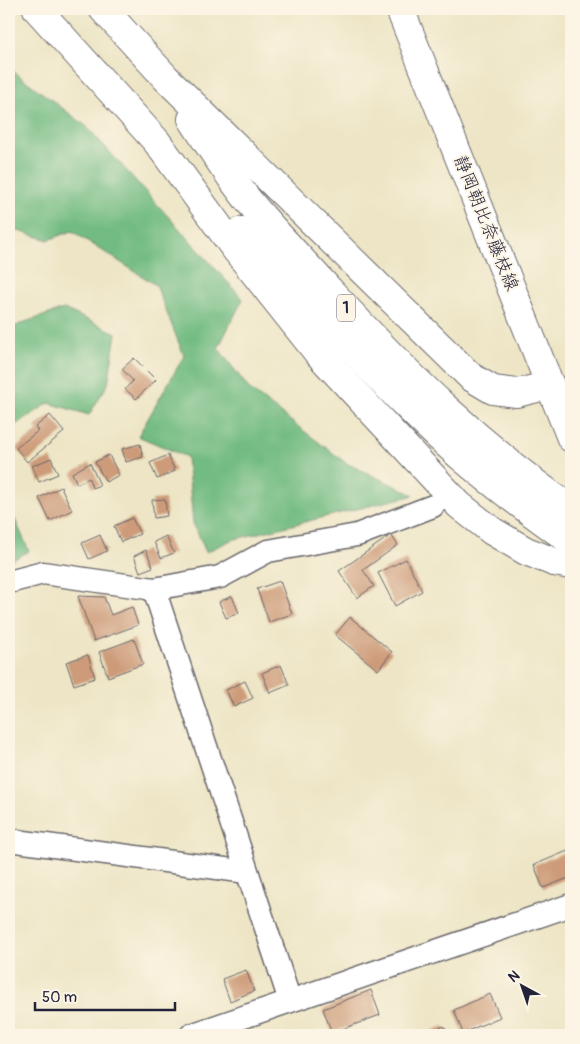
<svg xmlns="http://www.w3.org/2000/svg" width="580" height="1044" font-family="Pangolin,'Klee One',sans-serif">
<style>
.forest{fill:#72bb82;stroke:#4a6e5e}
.building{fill:#cd9b79}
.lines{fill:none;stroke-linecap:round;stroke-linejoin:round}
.minor-casing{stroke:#69666b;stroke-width:25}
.secondary-casing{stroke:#69666b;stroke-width:30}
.motorway-casing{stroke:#69666b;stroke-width:30}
.minor{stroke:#fff;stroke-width:22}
.secondary{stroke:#fff;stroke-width:28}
.motorway{stroke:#fff;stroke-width:28}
.labels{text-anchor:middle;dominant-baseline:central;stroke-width:4;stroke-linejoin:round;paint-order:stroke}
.shield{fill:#fcf5e5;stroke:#63616e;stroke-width:1}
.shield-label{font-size:16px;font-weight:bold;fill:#22223b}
.street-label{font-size:18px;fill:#22223b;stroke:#fcf5e5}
</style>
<rect width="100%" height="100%" fill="#fcf5e5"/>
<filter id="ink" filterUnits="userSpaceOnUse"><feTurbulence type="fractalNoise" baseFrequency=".02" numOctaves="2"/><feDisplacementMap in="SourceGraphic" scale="10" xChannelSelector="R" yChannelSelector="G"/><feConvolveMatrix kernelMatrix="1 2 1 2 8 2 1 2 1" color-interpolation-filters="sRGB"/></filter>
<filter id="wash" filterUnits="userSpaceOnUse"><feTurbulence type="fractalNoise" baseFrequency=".0096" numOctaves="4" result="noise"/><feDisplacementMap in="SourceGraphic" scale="20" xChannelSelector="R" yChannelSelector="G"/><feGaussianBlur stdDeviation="1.12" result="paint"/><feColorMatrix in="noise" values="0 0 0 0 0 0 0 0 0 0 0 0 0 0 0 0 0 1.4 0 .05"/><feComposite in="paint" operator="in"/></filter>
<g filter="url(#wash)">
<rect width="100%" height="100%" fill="#ede5c5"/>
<g class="forest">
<path d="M9,68L86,126L243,299L218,348L250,390L346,463L414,495L231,540L206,552L193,523L187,457L138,436L184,356L156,285L72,231L48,240L9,228Z"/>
<path d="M64,309L116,333L108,384L89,415L49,403L9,429V330L22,323Z"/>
<path d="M9,506L29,551L9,562Z"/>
</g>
<g id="blocks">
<g class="building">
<path d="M134,358L156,380L136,399L125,389L133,381L122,369Z"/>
<path d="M50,415L64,432L27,462L16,448L38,431L35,427Z"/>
<path d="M140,444L143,457L126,462L122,449Z"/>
<path d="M109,455L119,475L106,482L95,462Z"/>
<path d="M168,455L175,471L157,479L150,463Z"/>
<path d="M51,458L58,474L39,482L32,466Z"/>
<path d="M90,463L100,485L92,488L89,478L77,484L72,473Z"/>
<path d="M61,487L72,510L50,521L39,498Z"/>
<path d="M165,499L167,516L154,518L152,500Z"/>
<path d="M132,518L140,534L121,542L114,526Z"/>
<path d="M100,535L107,551L89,559L82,543Z"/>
<path d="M391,535L398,545L363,570L374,586L357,598L339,571Z"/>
<path d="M166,536L174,553L161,558L154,542Z"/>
<path d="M146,550L153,567L140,572L134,556Z"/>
<path d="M406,559L422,591L395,606L378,573Z"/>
<path d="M280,581L292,614L269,622L257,589Z"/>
<path d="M78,596L104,597L111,615L132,607L138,625L94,641Z"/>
<path d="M232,596L239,613L226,618L219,602Z"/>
<path d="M350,617L392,652L378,670L335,635Z"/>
<path d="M134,639L143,664L108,677L99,652Z"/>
<path d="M88,655L95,678L74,685L66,662Z"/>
<path d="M281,665L289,685L270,693L262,673Z"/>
<path d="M245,681L253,698L234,707L226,690Z"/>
<path d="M570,850L571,877L543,888L534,865Z"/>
<path d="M246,970L254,991L230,1001L222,979Z"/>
<path d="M371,990L380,1015L332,1033L323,1009Z"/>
<path d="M490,994L500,1017L463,1033L454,1010Z"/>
<path d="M444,1026L448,1035H421Z"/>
</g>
</g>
</g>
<g filter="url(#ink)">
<use href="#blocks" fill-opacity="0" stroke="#69666b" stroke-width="1"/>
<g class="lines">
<g class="minor-casing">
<g id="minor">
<path d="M9,582L43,573L154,589L220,577L268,551L357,535L433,506"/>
<path d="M154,589L290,1001"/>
<path d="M9,840L247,872"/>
<path d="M191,1035L571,905"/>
</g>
</g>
<g class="secondary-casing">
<path id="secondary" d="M400,9L571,438"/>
</g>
<g class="motorway-casing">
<g id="motorway">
<path d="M37,9L157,142L233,246L318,353L459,505L492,531L526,551L554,562L571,565"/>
<path d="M103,9L166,78L471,377L493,390L517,393L550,385"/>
<path d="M192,119C210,147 227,174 248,200C274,232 304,262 332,293C405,373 482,448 571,509"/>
<path d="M242,231C314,306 381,386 459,455C495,486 533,514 571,541"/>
</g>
</g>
<use href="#minor" class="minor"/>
<use href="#secondary" class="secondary"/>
<use href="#motorway" class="motorway"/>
</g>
</g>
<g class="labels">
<rect class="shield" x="337" y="294.5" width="18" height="27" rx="4"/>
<g class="shield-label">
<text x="346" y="308">1</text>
</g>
<g class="street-label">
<text transform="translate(486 223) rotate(68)">静岡朝比奈藤枝線</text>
</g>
</g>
<rect width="580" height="1044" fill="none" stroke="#fcf5e5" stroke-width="30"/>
<g transform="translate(522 986) rotate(320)" stroke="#fcf5e5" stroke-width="4" paint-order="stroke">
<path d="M0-4L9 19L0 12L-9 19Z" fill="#22223b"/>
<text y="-8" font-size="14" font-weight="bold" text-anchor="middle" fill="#22223b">N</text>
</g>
<path d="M35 1002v8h140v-8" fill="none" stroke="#22223b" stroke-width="2.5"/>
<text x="42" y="1002" font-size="15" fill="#22223b" stroke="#fcf5e5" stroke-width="4" paint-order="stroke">50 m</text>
</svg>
